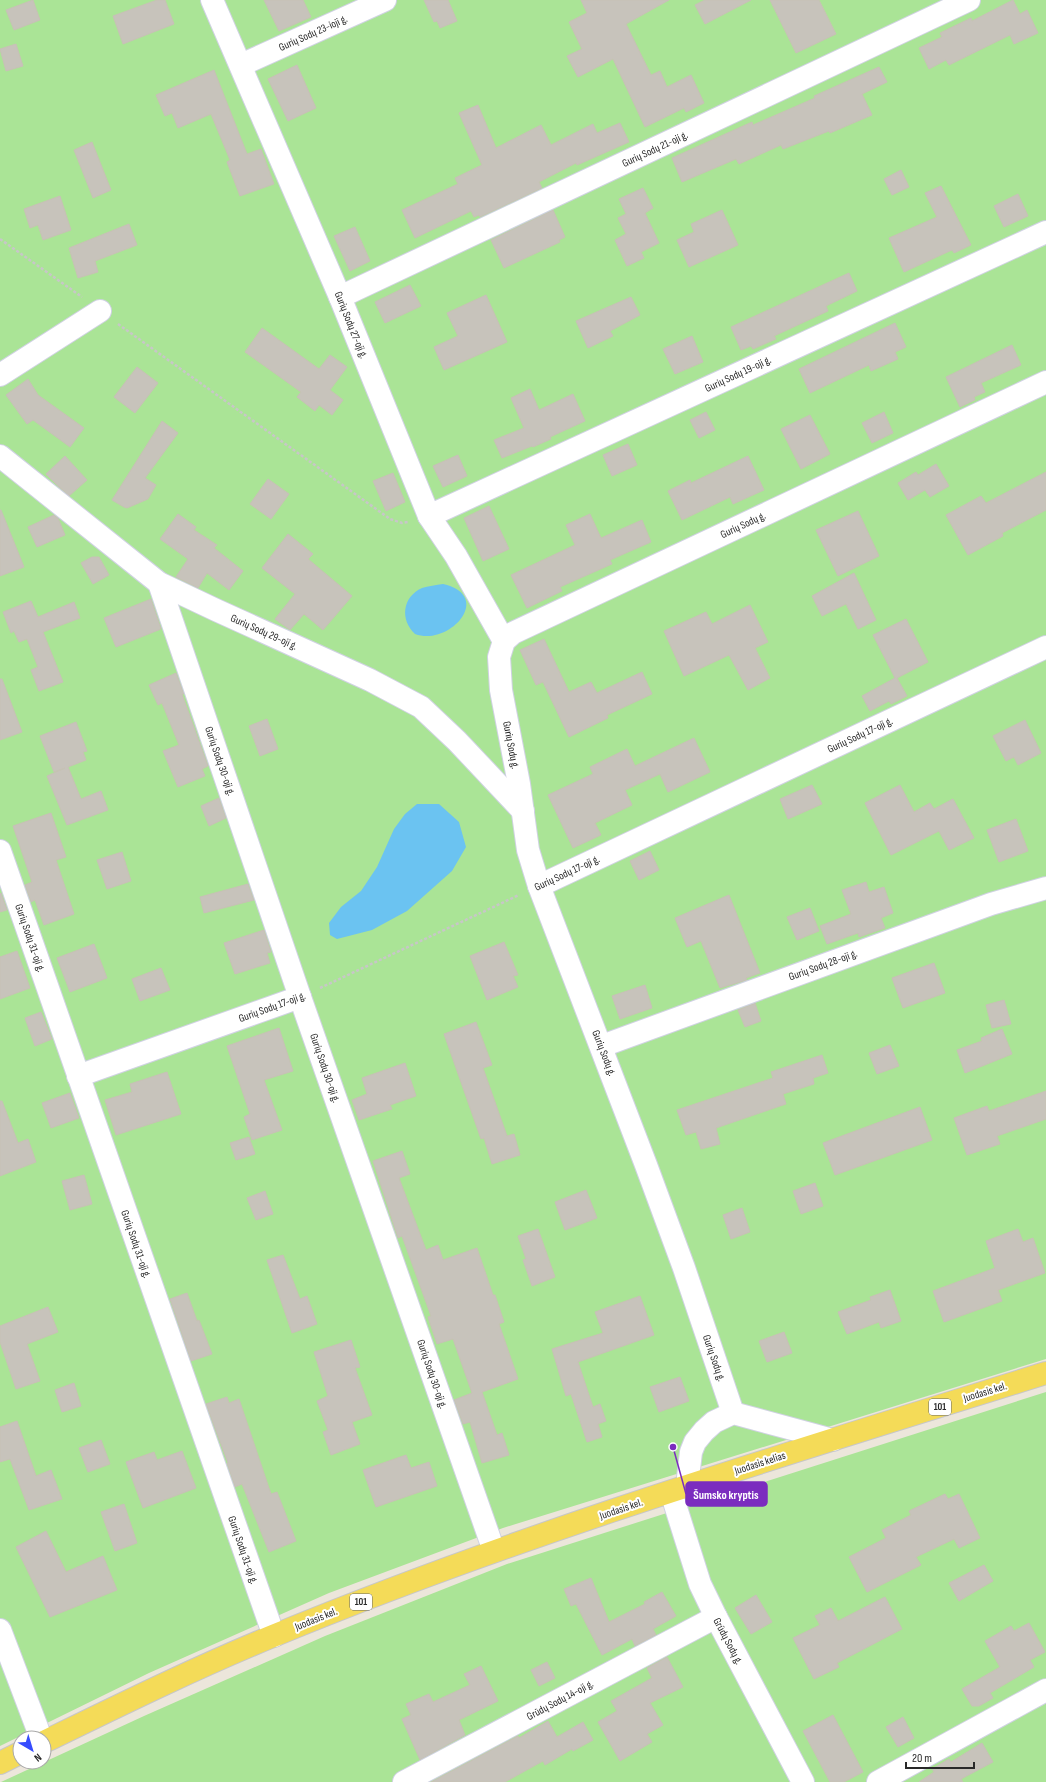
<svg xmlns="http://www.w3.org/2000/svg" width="1046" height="1782" font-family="'Sofia Sans Condensed',sans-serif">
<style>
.green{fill:#aae496}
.water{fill:#6bc3f1}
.building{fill:#c7c3bb;stroke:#c7c2b5}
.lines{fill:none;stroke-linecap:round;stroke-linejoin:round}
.minor-casing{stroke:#d0d2e3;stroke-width:24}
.major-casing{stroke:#c7c7c7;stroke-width:24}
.path{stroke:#c7c7c7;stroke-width:2.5;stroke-dasharray:3 2;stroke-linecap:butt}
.minor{stroke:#fff;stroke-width:22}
.major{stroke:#f4db58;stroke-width:22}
.labels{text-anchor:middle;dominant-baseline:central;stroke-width:4;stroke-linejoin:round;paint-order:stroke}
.shield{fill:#fff;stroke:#696969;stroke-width:1}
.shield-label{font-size:10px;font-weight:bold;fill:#292929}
.street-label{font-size:11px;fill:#292929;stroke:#fff}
.leader{fill:none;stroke:#7b2cbf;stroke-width:1.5}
.callout-dot{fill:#7b2cbf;stroke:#fff;stroke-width:1.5}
.callout{fill:#7b2cbf;stroke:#7b2cbf;stroke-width:1.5}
.callout-label{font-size:12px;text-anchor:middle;font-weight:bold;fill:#fff}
</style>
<rect width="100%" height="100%" fill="#ece6db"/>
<g class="green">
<path d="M0,0H1046V1359L503,1528L329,1593L149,1673L0,1746Z"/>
<path d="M1046,1392V1782H1L144,1716L325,1636L507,1564Z"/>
</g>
<g class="water">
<path d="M443,584C495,596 449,647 415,634C400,620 402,597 422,588C428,586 436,585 443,584Z"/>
<path d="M417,804H439L459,822L466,847L452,871L407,911L372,930L337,939L330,935L329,923L341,907L361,891L377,867L394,829L405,814Z"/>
</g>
<g class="building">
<path d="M33,0L40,20L14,30L6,10Z"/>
<path d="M157,0H165L174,24L123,44L113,16Z"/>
<path d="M264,0H303L311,17L279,31Z"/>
<path d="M424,0H448L457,21L440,28L437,21L434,22Z"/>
<path d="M581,0H669L626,24L651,75L660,71L667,87L691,75L704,103L686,112L684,108L645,127L613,59L578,77L567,56L582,49L569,22L587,13Z"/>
<path d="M705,0H751L705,24L695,5Z"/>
<path d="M770,0H819L836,34L796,53Z"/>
<path d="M1013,0L1020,14L1027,10L1038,33L1014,44L1010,35L949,65L946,60L929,69L919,48L942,37L940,33L971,18L972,21Z"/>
<path d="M16,44L23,66L6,71L0,49Z"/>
<path d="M297,65L316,108L288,121L268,79Z"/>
<path d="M879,67L887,82L862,94L872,115L830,133L829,131L783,149L781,145L739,164L736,159L682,182L672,158L752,122L753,125L815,98L814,96Z"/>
<path d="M214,70L247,154L261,149L274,184L240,196L227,162L230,160L211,114L178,128L172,113L165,116L156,95Z"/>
<path d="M478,105L496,148L541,125L551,145L593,124L597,133L620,123L629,142L577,165L576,163L539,182L542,188L480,217L479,215L474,217L471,211L415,238L402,210L458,184L455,178L482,165L459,113Z"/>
<path d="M92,142L111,190L93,198L74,150Z"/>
<path d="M901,170L909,187L892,195L884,179Z"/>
<path d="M941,186L971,245L954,253L952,250L904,272L889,238L937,217L925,193Z"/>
<path d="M643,188L653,208L645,213L659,243L641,252L644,258L627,266L615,240L626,234L618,218L626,214L619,199Z"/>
<path d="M1018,194L1028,216L1004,227L994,206Z"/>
<path d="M60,196L71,230L43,240L38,225L30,228L24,209Z"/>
<path d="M553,210L565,237L559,240L560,242L504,268L491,240Z"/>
<path d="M722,210L738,245L689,267L677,240L694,232L691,224Z"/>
<path d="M129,224L137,245L95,261L98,272L78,278L69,248Z"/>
<path d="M355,227L370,261L350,271L334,236Z"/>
<path d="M849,273L857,291L826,306L828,311L774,336L776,339L753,349L751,346L741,350L731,327Z"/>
<path d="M410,285L421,306L385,323L375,302Z"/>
<path d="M486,295L507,342L444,370L434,347L458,336L447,313Z"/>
<path d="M631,297L640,315L610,331L613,336L588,348L576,321Z"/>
<path d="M895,323L906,347L895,352L898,359L871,371L869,365L810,393L799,369Z"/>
<path d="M262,328L319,369L330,355L347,367L330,390L343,400L332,415L319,405L315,411L297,397L301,392L245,352Z"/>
<path d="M692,336L703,362L675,374L663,349Z"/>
<path d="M1012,345L1021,365L981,383L985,392L974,397L975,400L960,407L946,377Z"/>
<path d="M137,367L158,383L135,413L114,397Z"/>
<path d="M28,379L38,395L84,428L70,447L33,420L27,424L6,395Z"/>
<path d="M530,389L539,410L573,394L585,421L550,437L551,439L533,447L532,446L502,458L494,440L524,428L511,398Z"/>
<path d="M706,412L715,430L699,438L690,420Z"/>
<path d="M884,412L893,433L872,443L862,423Z"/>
<path d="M810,415L830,454L801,469L781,429Z"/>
<path d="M162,421L178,433L145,478L156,485L148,499L127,508L124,507L112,500Z"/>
<path d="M628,444L637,465L612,476L603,455Z"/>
<path d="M458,455L467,476L443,487L433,466Z"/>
<path d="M65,456L87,480L69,496L58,486L46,474Z"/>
<path d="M748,456L764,490L733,504L730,497L682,520L668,491L690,480L691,483Z"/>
<path d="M936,464L949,486L930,497L925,490L908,500L898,483L916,472L918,475Z"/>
<path d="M1046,472V510L1002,533L1003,536L968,555L946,515L981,496L986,503Z"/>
<path d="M393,473L405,502L386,511L373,481Z"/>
<path d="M268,479L289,494L271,519L250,504Z"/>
<path d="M489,506L509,549L483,561L464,518Z"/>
<path d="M0,510H1L24,567L0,576Z"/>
<path d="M858,511L879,556L838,576L816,530Z"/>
<path d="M178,514L196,527L194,530L217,545L214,548L243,571L229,590L207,573L198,588L176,577L188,559L160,539Z"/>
<path d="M590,514L601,538L642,520L651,542L610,560L612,564L560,587L562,591L527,608L511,575L575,545L566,525Z"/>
<path d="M54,515L58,518L65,535L37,547L28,527Z"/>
<path d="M288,534L313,554L308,559L352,596L323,630L304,614L290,630L275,619L295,594L262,568Z"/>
<path d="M92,557H99L109,575L93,584L81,563Z"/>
<path d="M854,573L876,620L858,629L846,604L822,616L812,596Z"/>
<path d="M151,599L161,629L116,647L104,618Z"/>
<path d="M31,601L38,617L74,602L80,618L43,632L63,682L39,691L31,670L38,667L27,639L19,642L14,631L11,633L3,612Z"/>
<path d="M750,605L768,642L755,648L770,678L748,690L729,655L684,676L664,631L706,612L712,624Z"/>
<path d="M906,619L928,662L897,678L907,696L891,704L889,701L870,711L862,696L895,678L873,635Z"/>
<path d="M544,639L569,692L591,682L597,693L642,672L652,694L607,715L608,718L569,737L543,682L536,685L520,650Z"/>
<path d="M176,673L184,694H182L208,766L202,769L205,776L178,787L163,751L179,745L162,703L158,705L149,685Z"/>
<path d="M0,679H2L22,732L0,740Z"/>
<path d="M267,719L278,749L260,756L249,726Z"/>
<path d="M1025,720L1041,753L1018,765L1014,757L1006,761L993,736Z"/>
<path d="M76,722L87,751L83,752L86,760L68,767L81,799L101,791L108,810L67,825L47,776L65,768L54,772L40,736Z"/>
<path d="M694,738L710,772L668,792L660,774L625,790L632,805L595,823L601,835L573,848L548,795L593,774L590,767L627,749L635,766Z"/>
<path d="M812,785L822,804L788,819L780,799Z"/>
<path d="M900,785L914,812L930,803L934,809L953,799L974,838L949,850L939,831L891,855L865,803Z"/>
<path d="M219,798L226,818L209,826L201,806Z"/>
<path d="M51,813L66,857L56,860L74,914L44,925L35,900L31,902L25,885L32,882L13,826Z"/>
<path d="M1016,819L1028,851L999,862L987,830Z"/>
<path d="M650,851L659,870L639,880L630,861Z"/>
<path d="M122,852L131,881L107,889L97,860Z"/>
<path d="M866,882L869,892L884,887L893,913L881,918L885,928L859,937L858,933L827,944L820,926L851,914L842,890Z"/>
<path d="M248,884L254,900L204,913L200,897Z"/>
<path d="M1,893L7,910L0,912V894Z"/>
<path d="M729,895L760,973L746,978L747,980L720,988L701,941L687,947L675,918Z"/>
<path d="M810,908L819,931L797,940L787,917Z"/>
<path d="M264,930L271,952L267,953L270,963L235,974L224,943Z"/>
<path d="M504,942L518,975L513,976L518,987L487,1000L470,956Z"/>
<path d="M94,944L107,978L70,992L57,958Z"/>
<path d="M17,951L30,988L0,999V957Z"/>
<path d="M934,963L945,993L903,1008L892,978Z"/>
<path d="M161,968L170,990L140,1001L132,979Z"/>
<path d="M645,985L652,1008L620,1019L612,996Z"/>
<path d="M1004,1000L1011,1024L992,1028L986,1005Z"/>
<path d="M755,1003L761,1021L745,1027L738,1010Z"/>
<path d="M41,1012L52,1039L35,1046L25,1018Z"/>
<path d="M476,1022L492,1065L483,1068L507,1136L514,1134L520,1155L492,1164L484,1138L481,1139L444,1034Z"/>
<path d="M279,1028L293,1071L264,1080L282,1130L252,1140L244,1117L250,1114L227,1046Z"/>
<path d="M1002,1029L1012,1054L965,1073L957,1050L982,1041L981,1038Z"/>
<path d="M890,1045L899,1066L877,1074L869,1053Z"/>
<path d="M822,1055L828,1073L813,1078L814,1084L783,1094L786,1104L716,1128L720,1144L701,1149L696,1132L686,1135L677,1110L773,1078L771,1072Z"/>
<path d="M405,1063L416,1096L390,1105L392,1109L359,1120L352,1100L367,1094L362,1078Z"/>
<path d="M167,1072L181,1114L116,1135L105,1100L132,1092L130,1084Z"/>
<path d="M1046,1091V1119L997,1136L1000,1144L967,1155L954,1118L987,1106L989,1111Z"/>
<path d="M70,1093L79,1118L51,1128L42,1103Z"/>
<path d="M0,1101H2L18,1143L28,1139L36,1162L0,1176Z"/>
<path d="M920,1107L932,1140L835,1175L823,1143Z"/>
<path d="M249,1137L255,1154L236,1160L230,1143Z"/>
<path d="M402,1151L410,1174L399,1178L426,1250L438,1245L443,1260L477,1248L493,1295H495L504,1322L499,1324L518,1379L482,1392L497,1435L502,1433L509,1455L482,1463L470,1422L463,1424L454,1400L472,1393L453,1339L437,1344L428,1317L431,1316L402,1236L398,1238L373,1161Z"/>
<path d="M84,1175L92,1204L70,1210L62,1181Z"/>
<path d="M815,1183L823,1206L801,1214L793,1191Z"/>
<path d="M586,1190L597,1218L565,1230L555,1202Z"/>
<path d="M265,1191L273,1214L256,1220L247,1198Z"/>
<path d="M742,1208L750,1232L731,1239L723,1215Z"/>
<path d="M538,1229L555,1277L532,1286L523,1260L526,1259L518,1236Z"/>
<path d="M1018,1229L1023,1242L1033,1238L1045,1273L998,1290L1002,1301L944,1322L933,1291L995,1268L986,1241Z"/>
<path d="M283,1255L300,1299L307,1296L317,1324L292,1333L267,1260Z"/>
<path d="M890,1290L901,1321L881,1328L879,1322L847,1334L838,1312L871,1300L870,1297Z"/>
<path d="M187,1293L197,1321L199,1320L212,1354L191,1361L170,1299Z"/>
<path d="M640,1296L654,1335L578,1362L593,1407L600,1404L606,1421L598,1424L602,1437L587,1442L571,1394L566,1396L552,1349L603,1333L595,1312Z"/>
<path d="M48,1307L58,1332L27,1344L40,1381L16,1389L0,1342V1326Z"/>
<path d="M784,1332L792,1353L767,1362L759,1341Z"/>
<path d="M351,1340L360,1367L355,1368L372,1415L352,1422L360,1444L331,1455L323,1432L328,1430L317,1401L328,1396L314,1352Z"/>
<path d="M680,1377L689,1401L659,1412L650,1387Z"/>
<path d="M74,1383L81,1406L62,1412L55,1390Z"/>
<path d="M227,1397L229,1403L239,1399L271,1494L277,1492L296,1541L269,1552L242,1484L235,1487L227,1463H228L206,1404Z"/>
<path d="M17,1421L36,1476L51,1470L62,1499L29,1510L10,1459L0,1462V1427Z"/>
<path d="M101,1440L110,1464L88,1472L79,1448Z"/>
<path d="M182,1451L196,1488L143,1508L126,1462L154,1452L157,1460Z"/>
<path d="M406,1455L411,1468L429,1462L437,1486L376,1507L363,1470Z"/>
<path d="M945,1494L948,1499L959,1494L980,1538L959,1548L954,1539L916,1557L921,1565L867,1592L849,1557L886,1538L882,1530L911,1515L909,1511Z"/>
<path d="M124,1504L137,1543L115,1551L101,1512Z"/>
<path d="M46,1531L66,1572L103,1556L117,1590L50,1617L16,1547Z"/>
<path d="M984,1565L993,1581L959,1601L949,1583Z"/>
<path d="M591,1578L609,1622L645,1604L644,1602L662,1592L676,1616L653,1629L656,1635L635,1646L632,1639L602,1655L576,1604L571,1606L564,1589Z"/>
<path d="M756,1595L772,1622L751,1634L735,1608Z"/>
<path d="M885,1597L902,1629L837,1663L839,1667L814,1679L793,1638L820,1625L815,1616L831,1608L838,1621Z"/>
<path d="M1029,1623L1045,1652L1030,1660L1034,1667L990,1693L993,1698L979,1706H972L962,1689L1000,1667L985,1641L1011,1626L1014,1631Z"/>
<path d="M667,1657L683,1687L650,1703L663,1725L647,1734L652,1742L620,1761L598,1722L617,1711L611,1701L652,1678L647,1668Z"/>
<path d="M547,1662L555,1678L539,1686L531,1670Z"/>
<path d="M481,1666L498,1701L459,1720L465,1735L420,1760L402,1719L411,1715L406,1704L429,1694L433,1702L470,1685L464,1674Z"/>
<path d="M833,1715L863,1772L844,1782H830L803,1731Z"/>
<path d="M903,1717L914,1738L898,1747L886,1727Z"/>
<path d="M548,1721L557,1737L583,1722L593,1740L573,1751L572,1749L545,1765L543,1761L505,1782H431L518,1736L519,1738Z"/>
<path d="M982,1743L993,1762L961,1779L963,1782H919L934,1772L932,1769L949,1759L951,1762Z"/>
</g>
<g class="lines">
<g class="minor-casing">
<g id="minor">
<path d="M212,0L340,297L429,516L456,556L504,641"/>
<path d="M241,65L385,0"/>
<path d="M340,297L969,0"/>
<path d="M0,375L100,311"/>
<path d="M0,456L159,583L216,610L370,680L421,707L457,741L523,811"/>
<path d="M429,516L1046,232"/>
<path d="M159,583L300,997L494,1551"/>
<path d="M0,851L274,1636"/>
<path d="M539,886L1046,647"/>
<path d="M602,1046L991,904L1046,888"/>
<path d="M78,1076L300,997"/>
<path d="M733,1413L684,1268L646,1165L539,886L528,850L519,784L501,690L499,657L504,641L513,633L1046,382"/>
<path d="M687,1486L691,1452L695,1442L704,1431L714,1422L733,1413L833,1440"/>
<path d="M671,1492L700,1584L716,1617L803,1782"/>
<path d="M0,1630L41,1738"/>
<path d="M404,1782L716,1617"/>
<path d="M878,1782L1046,1690"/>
</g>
</g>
<g class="major-casing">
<g id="major">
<path d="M44,1742C120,1705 195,1668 273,1636C525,1532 787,1454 1046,1373"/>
<path d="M0,1763L20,1753"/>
</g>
</g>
<g class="path">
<path d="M0,239L82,297"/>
<path d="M118,324L390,519L402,523L408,522"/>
<path d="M320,988L519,895"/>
</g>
<use href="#minor" class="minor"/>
<use href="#major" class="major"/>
</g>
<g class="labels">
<g class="shield">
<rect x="929" y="1399" width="22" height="16" rx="3"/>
<rect x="350" y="1594" width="22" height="16" rx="3"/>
</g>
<g class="shield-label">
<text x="940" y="1407">101</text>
<text x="361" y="1602">101</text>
</g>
<g class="street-label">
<text transform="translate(313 33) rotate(-24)">Gurių Sodų 23-ioji g.</text>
<text transform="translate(655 149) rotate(-25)">Gurių Sodų 21-oji g.</text>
<text transform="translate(351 325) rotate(68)">Gurių Sodų 27-oji g.</text>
<text transform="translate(738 374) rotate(-25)">Gurių Sodų 19-oji g.</text>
<text transform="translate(743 525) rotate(-25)">Gurių Sodų g.</text>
<text transform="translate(264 632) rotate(24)">Gurių Sodų 29-oji g.</text>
<text transform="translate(860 735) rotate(-25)">Gurių Sodų 17-oji g.</text>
<text transform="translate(511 745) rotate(79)">Gurių Sodų g.</text>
<text transform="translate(220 761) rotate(71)">Gurių Sodų 30-oji g.</text>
<text transform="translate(567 873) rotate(-25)">Gurių Sodų 17-oji g.</text>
<text transform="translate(30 938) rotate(71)">Gurių Sodų 31-oji g.</text>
<text transform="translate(823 965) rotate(-20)">Gurių Sodų 28-oji g.</text>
<text transform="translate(272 1007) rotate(-20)">Gurių Sodų 17-oji g.</text>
<text transform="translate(604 1053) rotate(69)">Gurių Sodų g.</text>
<text transform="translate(325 1068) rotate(71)">Gurių Sodų 30-oji g.</text>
<text transform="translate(136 1244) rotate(71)">Gurių Sodų 31-oji g.</text>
<text transform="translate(714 1358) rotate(71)">Gurių Sodų g.</text>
<text transform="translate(432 1374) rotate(71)">Gurių Sodų 30-oji g.</text>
<text transform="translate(985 1392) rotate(-17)">Juodasis kel.</text>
<text transform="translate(760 1463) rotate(-18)">Juodasis kelias</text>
<text transform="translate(621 1509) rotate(-19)">Juodasis kel.</text>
<text transform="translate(243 1550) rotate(71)">Gurių Sodų 31-oji g.</text>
<text transform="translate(316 1619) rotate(-22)">Juodasis kel.</text>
<text transform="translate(728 1641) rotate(62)">Grūdų Sodų g.</text>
<text transform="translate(560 1700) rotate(-28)">Grūdų Sodų 14-oji g.</text>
</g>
</g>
<path class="leader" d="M673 1447L686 1494"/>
<circle class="callout-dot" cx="673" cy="1447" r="4"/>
<rect class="callout" x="686" y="1482" width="81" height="24" rx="4"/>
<g class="callout-label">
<text x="726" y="1499">Šumsko kryptis</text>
</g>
<g transform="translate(32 1750) rotate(142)"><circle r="19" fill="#ffffff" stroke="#a9a9a9"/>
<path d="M0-3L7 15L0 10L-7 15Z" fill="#364cfe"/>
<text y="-6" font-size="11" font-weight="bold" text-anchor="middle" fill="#292929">N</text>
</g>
<path d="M906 1762v6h68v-6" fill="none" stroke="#292929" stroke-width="2"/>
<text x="912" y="1762" font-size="12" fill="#292929" stroke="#ffffff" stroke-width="3" paint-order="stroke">20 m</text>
</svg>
